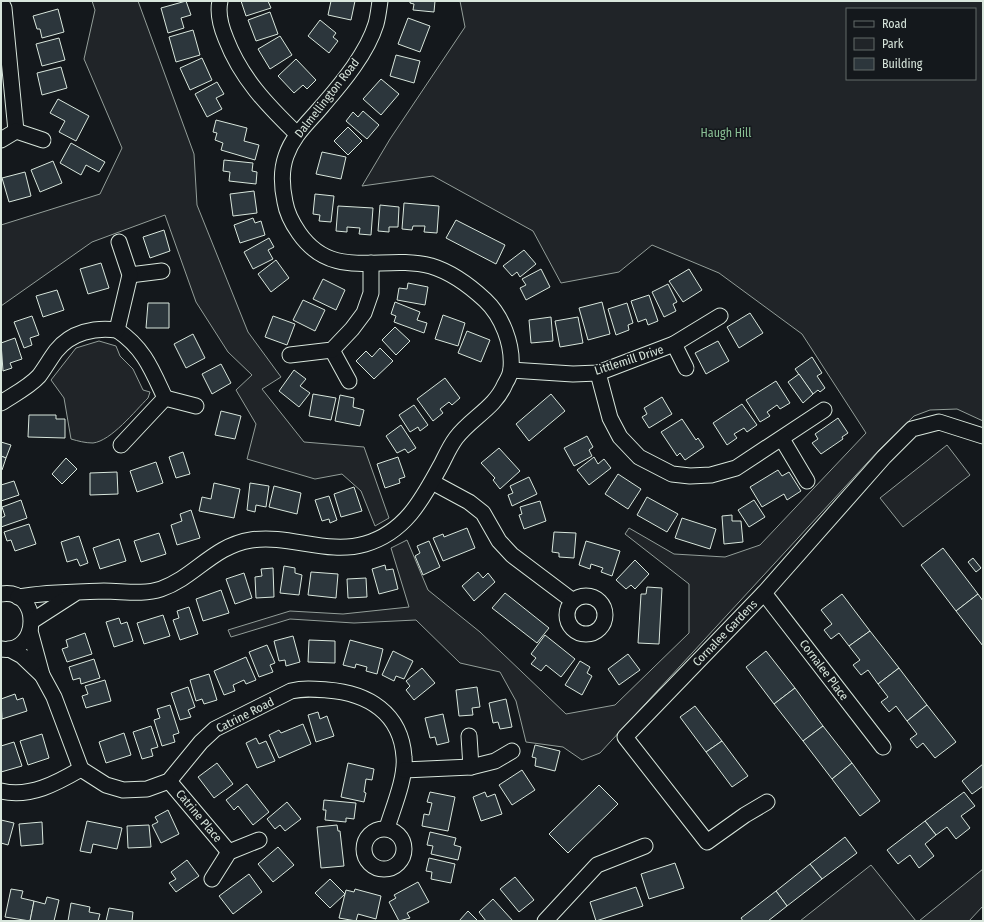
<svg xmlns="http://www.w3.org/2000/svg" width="984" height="922" font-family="'Fira Sans Condensed',sans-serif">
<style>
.green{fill:#202428;stroke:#939e99;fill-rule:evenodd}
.building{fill:#2c363c;stroke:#d8e6dc}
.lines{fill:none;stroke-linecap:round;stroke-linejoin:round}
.street-casing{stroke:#d8e6dc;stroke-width:17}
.street{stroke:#14181c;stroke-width:15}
.labels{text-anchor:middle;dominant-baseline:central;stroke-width:3;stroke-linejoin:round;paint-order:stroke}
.street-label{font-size:12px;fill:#d8e6dc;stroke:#14181c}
.park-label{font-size:12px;fill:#8ac095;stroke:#14181c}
</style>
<rect width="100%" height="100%" fill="#14181c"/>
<g class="green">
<path d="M92,1H138L194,154L197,205L248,332L281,377L262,389L304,442L364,447L389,518L375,526L361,491L342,474L315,479L247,459L256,424L236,390L252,375L228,352L196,302L165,215L92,242L1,306V225L100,194L122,148L84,59L95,10Z"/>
<path d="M460,1H983V421L957,409L930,410L914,416L879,450L600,753L582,760L563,747L526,742L516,701L500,672L460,663L416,620L354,623L290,619L231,637L228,630L290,611L343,614L409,607L391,548L407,540L428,590L480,632L566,714L615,705L689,633V584L625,534L629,528L674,554L725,557L760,545L866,433L802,334L719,273L652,245L619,272L561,283L533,231L433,176L362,186L390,139L465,27ZM847,9H975V79H847Z"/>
<path d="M99,341L116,346L120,356L133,369L143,390L150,392L148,398C135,411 111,441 93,443C85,443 78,441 71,439L64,398L51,380L76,348Z"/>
<path d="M947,445L970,475L903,527L880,498Z"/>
<path d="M871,865L916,921H800Z"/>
<path d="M983,869V906L969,921H919Z"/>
</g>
<g class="building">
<path d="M186,1L191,15L181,18L184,28L168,33L161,8Z"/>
<path d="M241,1H268L271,8L246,16Z"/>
<path d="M331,1H355L351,20L328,15Z"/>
<path d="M410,1H435L434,12L413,10L414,4L410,3Z"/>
<path d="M58,9L64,32L42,38L40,29H37L33,16Z"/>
<path d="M270,12L278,34L256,41L248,20Z"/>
<path d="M408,18L430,26L420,52L398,44Z"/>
<path d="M320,20L336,33L333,37L338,41L329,53L308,36Z"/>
<path d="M193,30L200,55L176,62L169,37Z"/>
<path d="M280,36L292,55L270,69L258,49Z"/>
<path d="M59,38L65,60L42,66L36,44Z"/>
<path d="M396,55L420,61L414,83L390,76Z"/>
<path d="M202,58L212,80L190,90L180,68Z"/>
<path d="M296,59L316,80L307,89L303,85L294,93L278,76Z"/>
<path d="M61,67L67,88L42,95L37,73Z"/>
<path d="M381,79L399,94L381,115L363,99Z"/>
<path d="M217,82L224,94L216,98L222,109L207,117L195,94Z"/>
<path d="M58,99L89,116L76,141L59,132L65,121L50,113Z"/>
<path d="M363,111L379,125L367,139L346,121L353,112L358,117Z"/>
<path d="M216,120L247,128L244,141L259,145L255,160L221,150L223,143L215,140L217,133L213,132Z"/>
<path d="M348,127L362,141L348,155L334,141Z"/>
<path d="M71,143L105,162L99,172L86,165L81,175L60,163Z"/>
<path d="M322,152L346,157L341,179L316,174Z"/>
<path d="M224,160L253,163L252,171L257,172L256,184L229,181L230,172L223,171Z"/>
<path d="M53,161L62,183L40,192L31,170Z"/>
<path d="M25,172L31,196L9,202L2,178Z"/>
<path d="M254,191L257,213L233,216L230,194Z"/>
<path d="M315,194L334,196L331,222L319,221L320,215L313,214Z"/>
<path d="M404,203L439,206L437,233L424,232L425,226H413L412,230L402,229Z"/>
<path d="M380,205L399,207L398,227H389V232L378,231Z"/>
<path d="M338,206L373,208L371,235L359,234L360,228L347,227V232L336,231Z"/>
<path d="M253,218L255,223L261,221L265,235L240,243L234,225Z"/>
<path d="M456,220L505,245L496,264L446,238Z"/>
<path d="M164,230L170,251L150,258L143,237Z"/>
<path d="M269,238L274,247L268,250L273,259L253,269L244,252Z"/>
<path d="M524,250L536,264L520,277L517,272L512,276L503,266Z"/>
<path d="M276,260L289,278L271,292L258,274Z"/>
<path d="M101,263L109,288L88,294L80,269Z"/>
<path d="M541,269L550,287L526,300L520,288L526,285L522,279Z"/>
<path d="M689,269L702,290L683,302L669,281Z"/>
<path d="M323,279L345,290L336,310L313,299Z"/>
<path d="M408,283L428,287L425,305L397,300L399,288L407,289Z"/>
<path d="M668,284L677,302L673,304L676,311L664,317L652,292Z"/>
<path d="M57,290L64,310L43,317L36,296Z"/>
<path d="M649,295L658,321L648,325L646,319L638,322L631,301Z"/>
<path d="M303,300L325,310L315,331L293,320Z"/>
<path d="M395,302L420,312L417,320L427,323L424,333L394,322L396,316L391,314Z"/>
<path d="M602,302L610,334L588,340L579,308Z"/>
<path d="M148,303H169V328H146Z"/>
<path d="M627,303L633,323L628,325L629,330L616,335L608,309Z"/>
<path d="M750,313L763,333L739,348L727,327Z"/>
<path d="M443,315L465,323L458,346L435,339Z"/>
<path d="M32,316L39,335L30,338L32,345L24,348L14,322Z"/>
<path d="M273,316L295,324L287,345L265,337Z"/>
<path d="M551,317L553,341L531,343L529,320Z"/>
<path d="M578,317L583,343L560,347L555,321Z"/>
<path d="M395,327L410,341L396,355L382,340Z"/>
<path d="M467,331L490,340L481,362L458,353Z"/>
<path d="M193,334L205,358L186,368L174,344Z"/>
<path d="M15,338L22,359L10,363L12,368L3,371L1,343Z"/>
<path d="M718,341L729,361L706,374L695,353Z"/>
<path d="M380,348L393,361L374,379L356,361L366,351L372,357Z"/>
<path d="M812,357L822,373L817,376L825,388L820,392L818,390L813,394L795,369Z"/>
<path d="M221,364L231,383L212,394L202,374Z"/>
<path d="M294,370L306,379L300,386L310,393L299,407L279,391Z"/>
<path d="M799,374L813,394L803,403L788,382Z"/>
<path d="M445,378L460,398L452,405L449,402L440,409L443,413L433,421L417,399Z"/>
<path d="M776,381L790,403L780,409L777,405L767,412L770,416L760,422L746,400Z"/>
<path d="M313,394L336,398L331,420L309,416Z"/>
<path d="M551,394L565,411L529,441L516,424Z"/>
<path d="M340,395L354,398L353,407L364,410L360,426L335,421Z"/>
<path d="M662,397L672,414L649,428L642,417L647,414L644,408Z"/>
<path d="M742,404L757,425L747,432L744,428L734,434L737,438L727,445L713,423Z"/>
<path d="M414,405L428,425L420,431L418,427L410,432L399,415Z"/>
<path d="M221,411L241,416L235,439L215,435Z"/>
<path d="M29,415H56V419H65V438L28,437Z"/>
<path d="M838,418L848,433L842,437L843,439L821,454L812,443L818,439L815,434Z"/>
<path d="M682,419L696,440L698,438L704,447L685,460L680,453L677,456L661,432Z"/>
<path d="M401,425L416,448L408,453L405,449L397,453L386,436Z"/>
<path d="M587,436L593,447L589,450L592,456L574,466L564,448Z"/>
<path d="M1,442L11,445L6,458L1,456Z"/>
<path d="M499,448L520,471L500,489L493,480L495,478L481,463Z"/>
<path d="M183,452L190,474L176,478L169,457Z"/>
<path d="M1,456L6,458L2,470H1Z"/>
<path d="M398,457L405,477L399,479L400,483L385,488L377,464Z"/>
<path d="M594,457L598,464L604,459L611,468L589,485L577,470Z"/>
<path d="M66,458L77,469L62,484L52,474Z"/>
<path d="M156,462L163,483L137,492L130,471Z"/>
<path d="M778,470L782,476L789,472L801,491L787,500L784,494L762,507L750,487Z"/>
<path d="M117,472L118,494L90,495V473Z"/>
<path d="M618,474L641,489L628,509L605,494Z"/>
<path d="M529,477L537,494L512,506L508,495L513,493L510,486Z"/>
<path d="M14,481L19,495L1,501V485Z"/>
<path d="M214,483L240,489L234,518L199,511L202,497L211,499Z"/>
<path d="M250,483L269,486L266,507L256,505L255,512L247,510Z"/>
<path d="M274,486L301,493L297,514L269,507Z"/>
<path d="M354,487L362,511L341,517L334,494Z"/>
<path d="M329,496L337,520L330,523L329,519L322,521L315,500Z"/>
<path d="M647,497L678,514L667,532L637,515Z"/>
<path d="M21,500L27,518L1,527V518L5,516L2,507Z"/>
<path d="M754,500L765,517L749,527L738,510Z"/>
<path d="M540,501L546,521L524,529L519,515L522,514L520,507Z"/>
<path d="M191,510L200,538L177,545L171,525L182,521L180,514Z"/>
<path d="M732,515V521H741L743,542L724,544L722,516Z"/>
<path d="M682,518L716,529L710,549L675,538Z"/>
<path d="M29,524L36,544L15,551L11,540L7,541L4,532Z"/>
<path d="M467,528L475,548L443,561L433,538L443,534L444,537Z"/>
<path d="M554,532L576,533L574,558L559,557V553L552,552Z"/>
<path d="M159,533L166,554L141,562L134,541Z"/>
<path d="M79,536L88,563L80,566L77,559L67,562L61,542Z"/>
<path d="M119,539L126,561L100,569L93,548Z"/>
<path d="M429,541L440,567L423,575L415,556L420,553L417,546Z"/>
<path d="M586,541L620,551L612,576L601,572L603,568L591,564L590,569L579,565Z"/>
<path d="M943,548L978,594L956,611L921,565Z"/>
<path d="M973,558L981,568L976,572L968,562Z"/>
<path d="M635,560L649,574L635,589L631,585L626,589L616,580Z"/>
<path d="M385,565L386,570L393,569L398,589L379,594L372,569Z"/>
<path d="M284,566L295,568V573L302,575L299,595L280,593Z"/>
<path d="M273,568L274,597L256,598L255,577L262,576L261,569Z"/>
<path d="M311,572L338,574L336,598L308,595Z"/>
<path d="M478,572L483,578L488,573L495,582L474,601L462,586Z"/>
<path d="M244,573L252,598L235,604L226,579Z"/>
<path d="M366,578L367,597L348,598L347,579Z"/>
<path d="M647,587L662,588L659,644L638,643L641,594H646Z"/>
<path d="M221,590L229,613L203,621L196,599Z"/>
<path d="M505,593L549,628L537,643L492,608Z"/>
<path d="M842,594L870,631L849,646L839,633L831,639L824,630L832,624L821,610Z"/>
<path d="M978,594L983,601V646L956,611Z"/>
<path d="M189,607L198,634L180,640L173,620L179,618L177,611Z"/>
<path d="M163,615L170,636L144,644L137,623Z"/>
<path d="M119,618L121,624L127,622L133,641L114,647L106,622Z"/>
<path d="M870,631L899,668L878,684L868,670L861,675L853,665L860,660L849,646Z"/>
<path d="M85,633L92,654L67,662L62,649L68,647L66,640Z"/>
<path d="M545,635L575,659L561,677L546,665L541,671L531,664L536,658L531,654Z"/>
<path d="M293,636L300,662L286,666L285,660L279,661L274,641Z"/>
<path d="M309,640L335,641V663L308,662Z"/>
<path d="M350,640L383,649L377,674L366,671L367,667L356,664L355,668L343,665Z"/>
<path d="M267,645L275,663L270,665L273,672L259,677L249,652Z"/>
<path d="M393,651L413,661L404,679L396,676L394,681L382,675Z"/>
<path d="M766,651L795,688L774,704L746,667Z"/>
<path d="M628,654L640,670L619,685L608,669Z"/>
<path d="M246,657L256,680L246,684L244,680L233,685L235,691L224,695L214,671Z"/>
<path d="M94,659L100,678L81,684L80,678L73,680L69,667Z"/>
<path d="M580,661L590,667L587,673L592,676L582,695L565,685Z"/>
<path d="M422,668L435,683L414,700L406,690L410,686L406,681Z"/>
<path d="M899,668L927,705L907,721L896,706L889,712L881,702L888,697L878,684Z"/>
<path d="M209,674L217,700L204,704L202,699L196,701L190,680Z"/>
<path d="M105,680L111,701L86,708L82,696L88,694L85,686Z"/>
<path d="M188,687L195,707L188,710L191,717L180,720L171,693Z"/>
<path d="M477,687L480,707L472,708L473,715L459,716L456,690Z"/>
<path d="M795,688L823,726L803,741L774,704Z"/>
<path d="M15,694L17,700L23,698L27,711L2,719L1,699Z"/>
<path d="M506,699L512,727L500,729L498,722L493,723L489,703Z"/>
<path d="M170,705L179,733L173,735L175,742L162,746L154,720L160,718L157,709Z"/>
<path d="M927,705L956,742L935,758L923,743L917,748L910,739L917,734L907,721Z"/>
<path d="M695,706L722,741L706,752L680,717Z"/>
<path d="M318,712L320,719L327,716L334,736L316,742L308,715Z"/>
<path d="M443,714L449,742L437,745L435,737L430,738L425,718Z"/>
<path d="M303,724L311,744L279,758L269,735L279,730L281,733Z"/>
<path d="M151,726L158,747L151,749L153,756L142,759L133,732Z"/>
<path d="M823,726L852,763L832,779L803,741Z"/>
<path d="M124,733L131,755L106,763L99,742Z"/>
<path d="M42,734L49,758L28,765L20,741Z"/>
<path d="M256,738L259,744L266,741L275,761L257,768L246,743Z"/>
<path d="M722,741L748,776L732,787L706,752Z"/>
<path d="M14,742L22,766L1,772V746Z"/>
<path d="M535,745L560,751L555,771L535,766L536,758L532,757Z"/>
<path d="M217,763L233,784L214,798L198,777Z"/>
<path d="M348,763L374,769L372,780L366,779L364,792L366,793L364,802L341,797Z"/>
<path d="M852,763L880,801L860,816L832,779Z"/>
<path d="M983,764V786L972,794L962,781Z"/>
<path d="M522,770L535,790L512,805L499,785Z"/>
<path d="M247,784L269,812L253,825L238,806L234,810L226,800Z"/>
<path d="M599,785L618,804L568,853L549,834Z"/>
<path d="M430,792L455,797L448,831L422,826L424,814L429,815L432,803L427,802Z"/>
<path d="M485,792L487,797L495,794L502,814L481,821L473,797Z"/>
<path d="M964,792L975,806L961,816L970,828L956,839L947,827L936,835L925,821Z"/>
<path d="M324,800L356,803L354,819L346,818V822L325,820L326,810H323Z"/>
<path d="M287,802L301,819L285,831L280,825L275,829L267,819Z"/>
<path d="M168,810L179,834L161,843L152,825L158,822L155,817Z"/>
<path d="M1,820L14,823L8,845L1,843Z"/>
<path d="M87,821L122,828L117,849L93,844L91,853L80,851Z"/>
<path d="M925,821L936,835L925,844L934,856L919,868L910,855L898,864L887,850Z"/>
<path d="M42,822L43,844L21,846L19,824Z"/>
<path d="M149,825L151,847L128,848L127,826Z"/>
<path d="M337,825L338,831H340L344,866L321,868L317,827Z"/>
<path d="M430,832L456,838L454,845L461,847L458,860L431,854L433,846L427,845Z"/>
<path d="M845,837L857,853L822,879L810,864Z"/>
<path d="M278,847L294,865L273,882L258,864Z"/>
<path d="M429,858L455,864L451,883L431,879L432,872L426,871Z"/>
<path d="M187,860L199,876L176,892L169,883L176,879L171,872Z"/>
<path d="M675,863L684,888L649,899L641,874Z"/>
<path d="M810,864L822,879L787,906L776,891Z"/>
<path d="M249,874L262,892L233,914L219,896Z"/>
<path d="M515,877L534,900L519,912L500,889Z"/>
<path d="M330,879L345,894L330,908L315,893Z"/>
<path d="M418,882L429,902L407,913L410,918L399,921L389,902L396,898L394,895Z"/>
<path d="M636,887L643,906L596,921L590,902Z"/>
<path d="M11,889L23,891L21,898L34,901L30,921L5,917Z"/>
<path d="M355,889L381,896L376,919L358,914L356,921L339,918L346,890L354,892Z"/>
<path d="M776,891L787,906L768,921H743L741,918Z"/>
<path d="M47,897L59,900L54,921H30L34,901L45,904Z"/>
<path d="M493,899L513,921H486L479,912Z"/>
<path d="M71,903L90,907L89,912L100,914L98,921H68Z"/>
<path d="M109,908L133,912L132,921H106Z"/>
<path d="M468,911L478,921H459Z"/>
</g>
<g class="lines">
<g class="street-casing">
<g id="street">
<path d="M220,1C217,14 221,27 226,39C241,78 267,105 297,134"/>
<path d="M1,2L4,8L16,131L1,140"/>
<path d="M16,131L43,140"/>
<path d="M130,275L162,271"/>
<path d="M117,330C144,348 152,370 165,398L121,445"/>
<path d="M674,344L686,368"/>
<path d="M332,350L349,381"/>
<path d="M290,355L332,350L352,329L364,313L371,293V263"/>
<path d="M511,370L573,374L598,373L674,344L720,316"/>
<path d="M598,373L610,418L620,437L639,457L672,474L690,476L711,475L736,468L824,410"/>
<path d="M165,398L196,406"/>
<path d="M1,403C13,395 29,387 39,376C45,368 50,359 56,351C71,332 95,327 117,330L130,275L119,242"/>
<path d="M782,439L807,481"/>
<path d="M432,482L469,502L483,513L499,541L512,555L573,601"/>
<path d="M764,593L883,747"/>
<path d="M1,594C41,587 41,655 1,649"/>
<circle cx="586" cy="615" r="19"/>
<path d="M18,597C46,592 75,592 104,591C123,591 143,595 161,589C195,577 213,546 251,540C289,534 327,555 365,544C406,532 423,498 442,463C446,455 450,446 456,438C471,418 495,408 505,384C508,379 511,373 511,368C513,344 502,316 485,300C470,286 451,272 431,266C382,253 334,283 299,233C292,223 287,214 285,202C282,188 281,170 286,156C293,135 309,122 323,105C343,82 367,53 376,24C378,17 379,8 380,1"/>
<path d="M32,621L74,594"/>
<path d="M9,649L22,656L42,675L30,631"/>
<path d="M42,675L54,697L81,769L106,785L123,790L147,789L169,781L201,742L215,729L291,691C304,688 314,689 327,690C368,693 401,713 404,757C406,778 393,808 387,828"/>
<path d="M469,736L471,767"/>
<path d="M404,770L471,767L495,761L512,751"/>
<path d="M169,781L229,852"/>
<path d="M1,791C30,798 57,783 81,769"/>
<path d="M767,802L745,815L707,842L625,737L764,593L884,457L912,429L939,422L983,436"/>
<circle cx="384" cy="849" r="20"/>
<path d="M212,879L229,852L259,840"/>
<path d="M545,921L597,865L645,846"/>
</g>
</g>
<use href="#street" class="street"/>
</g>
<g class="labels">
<g class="street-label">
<text transform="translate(327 98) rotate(-52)">Dalmellington Road</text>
<text transform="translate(629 360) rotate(-18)">Littlemill Drive</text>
<text transform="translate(725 633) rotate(-46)">Cornalee Gardens</text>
<text transform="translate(824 670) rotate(53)">Cornalee Place</text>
<text transform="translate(245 715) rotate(-27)">Catrine Road</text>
<text transform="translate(199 816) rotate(50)">Catrine Place</text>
</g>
<g class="park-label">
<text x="726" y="133">Haugh Hill</text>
</g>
</g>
<rect width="984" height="922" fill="none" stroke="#d8e6dc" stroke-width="4"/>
<rect x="846" y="8" width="130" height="72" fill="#14181c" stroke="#626a69"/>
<rect x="854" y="21" width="20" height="6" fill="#14181c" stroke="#626a69"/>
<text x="882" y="28" font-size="12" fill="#d8e6dc">Road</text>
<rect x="854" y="38" width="20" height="12" fill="#202428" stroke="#626a69"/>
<text x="882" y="48" font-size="12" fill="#d8e6dc">Park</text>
<rect x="854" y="58" width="20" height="12" fill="#2c363c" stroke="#626a69"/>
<text x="882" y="68" font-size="12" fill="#d8e6dc">Building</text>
</svg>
